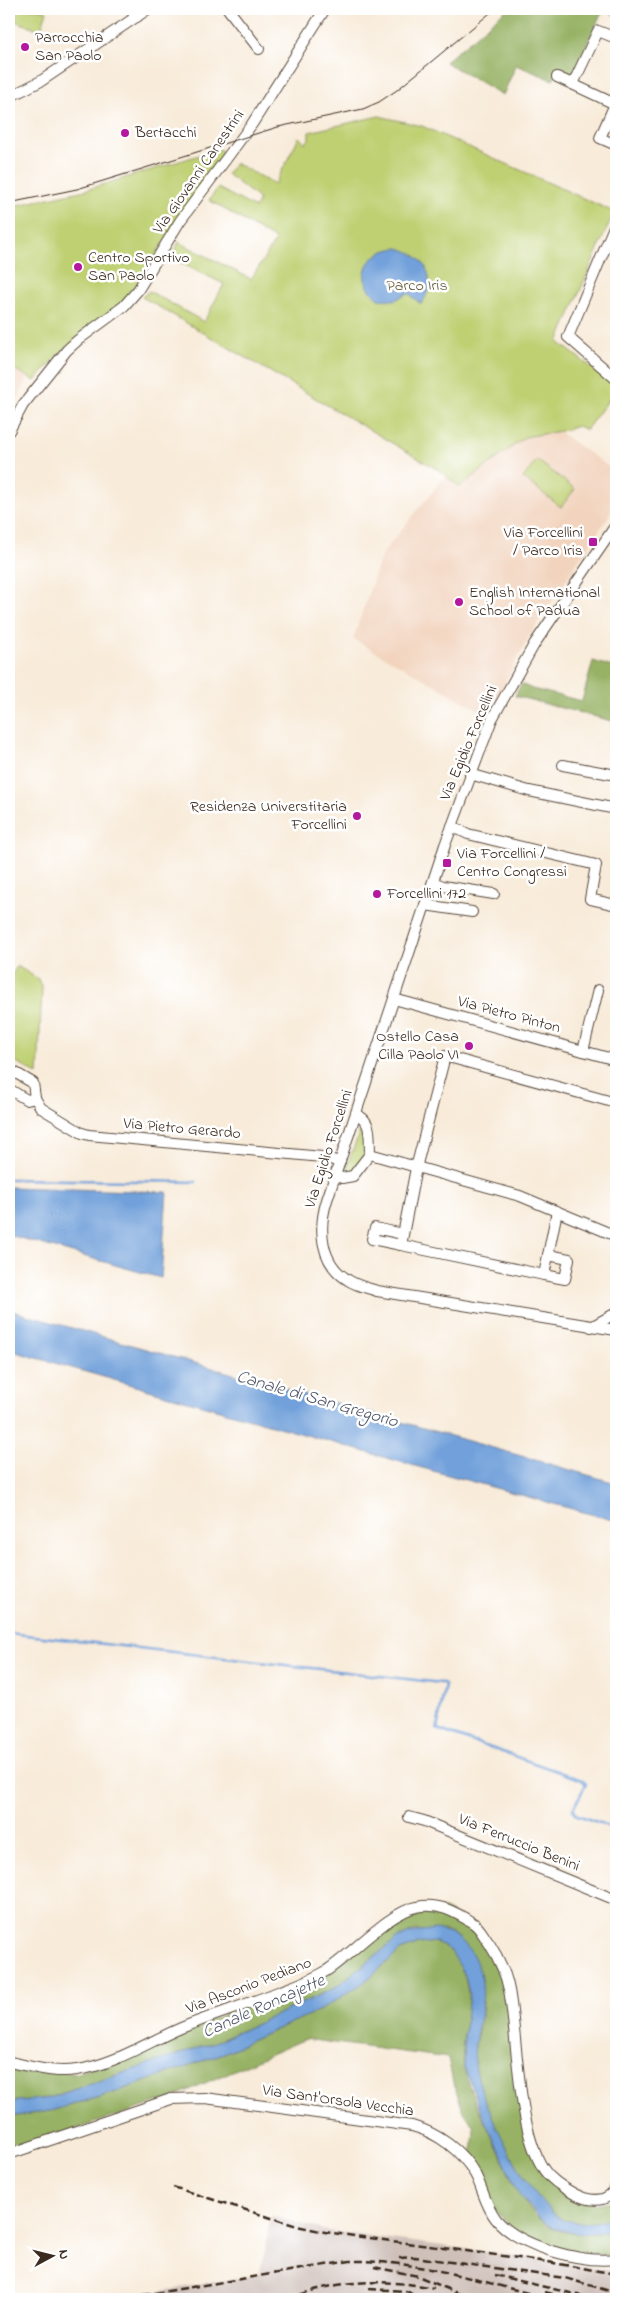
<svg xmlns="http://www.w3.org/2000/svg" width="625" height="2308" font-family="'Indie Flower',sans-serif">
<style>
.built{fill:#f2d4be}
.industrial{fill:#cfc0ba}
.green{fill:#bfd073;stroke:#7d7d48}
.forest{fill:#97b265;stroke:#696e42}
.water{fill:#71a0da;stroke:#56657c}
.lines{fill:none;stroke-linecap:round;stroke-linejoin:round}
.stream{stroke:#71a0da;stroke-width:2.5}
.minor-casing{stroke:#57473a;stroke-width:12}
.minor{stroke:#fff;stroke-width:10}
.tram{stroke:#3b2a1e;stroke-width:1}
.rail{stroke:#3b2a1e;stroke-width:2.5;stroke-dasharray:8 4;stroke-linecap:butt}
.poi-dot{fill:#b5179e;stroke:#fff;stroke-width:2}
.labels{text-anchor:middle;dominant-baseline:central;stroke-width:5;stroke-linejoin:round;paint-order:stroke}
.poi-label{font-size:16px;fill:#3b2a1e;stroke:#fff;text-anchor:start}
.street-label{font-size:16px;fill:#3b2a1e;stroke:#fff}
.park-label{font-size:16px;fill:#635c38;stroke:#fff}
.water-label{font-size:18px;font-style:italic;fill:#515969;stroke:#fff}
</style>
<rect width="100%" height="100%" fill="#fff"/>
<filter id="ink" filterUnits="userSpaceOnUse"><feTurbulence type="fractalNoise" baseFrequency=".02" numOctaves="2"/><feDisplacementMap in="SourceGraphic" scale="10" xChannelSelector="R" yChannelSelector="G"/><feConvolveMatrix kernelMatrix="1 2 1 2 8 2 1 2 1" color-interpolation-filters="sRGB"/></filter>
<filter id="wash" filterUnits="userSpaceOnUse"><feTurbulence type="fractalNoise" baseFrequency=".0096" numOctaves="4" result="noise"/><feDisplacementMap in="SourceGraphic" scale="20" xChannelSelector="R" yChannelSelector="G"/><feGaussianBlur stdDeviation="1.12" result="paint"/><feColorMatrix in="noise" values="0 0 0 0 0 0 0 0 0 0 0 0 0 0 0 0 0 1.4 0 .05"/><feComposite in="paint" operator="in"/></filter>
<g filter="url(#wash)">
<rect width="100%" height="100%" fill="#f8ebd9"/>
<g class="built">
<path d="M9,366L28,377L9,417Z"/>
<path d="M558,431L616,472V505L530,635L488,715L353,639L382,554L446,475L460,487L525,437Z"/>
</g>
<path class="industrial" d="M271,2216L323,2230L556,2261L616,2272V2299H113L256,2275L260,2272Z"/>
<g class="green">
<path d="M9,9H39L47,11L41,30L9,19Z"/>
<path d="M379,116L422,126L614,212L558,342L616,386V390L586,430L578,426L566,430L525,437L460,487L440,471L142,297L149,291L204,322L224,284L170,258L179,242L251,279L276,240L209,200L218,188L255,208L259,199L227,174L235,163L275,184L299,137L305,143L309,139V132Z"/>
<path d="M219,149L223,152L130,294L120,305L61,352L35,381L9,366V207L85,190Z"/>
<path d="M537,460L575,489L561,507L523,478Z"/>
<path d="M17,966L38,979L42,988L38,1075L9,1058V981Z"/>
<path d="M362,1125L365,1127L367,1154L350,1174H344Z"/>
</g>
<g class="forest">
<path d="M507,9H616V16L605,10L599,18L571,78L558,71L553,80L516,65L503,95L445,62Z"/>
<path d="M593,661L616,668V722L515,696L521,684L532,689L582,701Z"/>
<path d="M417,1908L445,1909L475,1926L498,1958L508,1989L519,2090L546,2176L596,2204L616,2202V2219C598,2222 577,2226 560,2218C529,2203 476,2093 474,2060C473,2040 483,2022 483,2003C482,1992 465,1952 460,1939L445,1930L413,1931L397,1939L333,1989L221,2040L49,2098L9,2102V2065L76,2074L183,2030L292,1989L391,1920Z"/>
<path d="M435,1942C446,1945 454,1953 459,1964C480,2005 457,2029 464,2068C469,2093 483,2118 494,2141C503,2160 511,2181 523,2199C529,2209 539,2221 549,2226C570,2237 594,2233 616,2231V2256L572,2252L534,2239L513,2229L489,2206L481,2172L472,2158L474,2127L463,2110L453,2082L448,2058L305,2039L171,2098L9,2151V2117L50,2111L110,2094L224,2053L322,2009L363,1983L400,1951L419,1944Z"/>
</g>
<g class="water">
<path d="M398,248C426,254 439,281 421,304L408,293L395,300L379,299C351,278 368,250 398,248Z"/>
<path d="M9,1187L167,1192L161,1278L9,1235Z"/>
<path d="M9,1310L616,1483V1521L415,1466L9,1350Z"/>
<path d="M435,1929C470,1933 486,1971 482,2004C480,2024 472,2043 475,2064C479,2099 530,2205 563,2219C579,2226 600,2221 616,2219V2231L580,2234L556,2229L540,2219L519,2194L482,2114L464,2067L463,2045L469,1994L465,1975L451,1951L443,1945L435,1942L419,1944L400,1951L363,1983L322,2009L224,2053L110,2094L50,2111L9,2117V2102L49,2098L221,2040L333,1989L397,1939L409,1933Z"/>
</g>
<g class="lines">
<g class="stream">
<path d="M9,1179L196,1182"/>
<path d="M9,1633L441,1683L445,1685L437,1729L582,1780L586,1784L573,1809L575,1814L616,1829"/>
</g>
</g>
</g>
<g filter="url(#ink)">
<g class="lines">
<g class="minor-casing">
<g id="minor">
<path d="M130,9L137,17"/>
<path d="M228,9L259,49"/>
<path d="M557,77L615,104L600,138L616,145"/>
<path d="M573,84L598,31L616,38"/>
<path d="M9,97L41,81L148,9"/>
<path d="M616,222L568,337L616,379"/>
<path d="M9,431L23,405L67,350L78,340L124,306L138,290L180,221L252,124L325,9"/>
<path d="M616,525L535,643L492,719L445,845L327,1200C318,1228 320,1263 348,1280C357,1286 368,1288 377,1291L616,1330"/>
<path d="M563,765L616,775"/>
<path d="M470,774L529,791L616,809"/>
<path d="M452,826L468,834L596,865L590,899L616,905"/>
<path d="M433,882L443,886L494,894"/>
<path d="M425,905L472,912"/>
<path d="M394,999L616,1060"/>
<path d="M583,1051L598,990"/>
<path d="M9,1069L33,1083L35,1098L41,1108L82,1133L89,1135L322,1157L340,1162"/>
<path d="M9,1089L27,1100L35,1098"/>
<path d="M370,1154L520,1196L616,1236"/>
<path d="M335,1176L342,1178L353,1176L370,1154C369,1138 373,1121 356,1114"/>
<path d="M557,1211L544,1275L401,1245L416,1168L445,1056L616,1103"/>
<path d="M401,1245L372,1239L375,1228L403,1234"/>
<path d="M544,1275L565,1279L569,1259L548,1255"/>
<path d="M591,1327L616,1313"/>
<path d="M409,1817L424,1821L616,1900"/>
<path d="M9,2062C31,2066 54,2074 77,2070C113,2065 148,2042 181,2028C213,2015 246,2005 278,1992C294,1986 312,1980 326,1971C351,1955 389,1912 417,1907C438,1902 455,1912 473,1923C480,1927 484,1937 489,1943C498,1957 506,1973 509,1990C518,2038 517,2139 548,2175C557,2184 572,2194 584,2198C598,2202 611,2200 616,2186"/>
<path d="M9,2154L171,2099L205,2098L412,2126C438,2133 462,2151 475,2174C483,2189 485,2205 496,2219C519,2247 581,2263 616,2259"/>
</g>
</g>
<use href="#minor" class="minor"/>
<path class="tram" d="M9,203L77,189L278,127L363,109L379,102L397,90L495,9"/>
<g class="rail">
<path d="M173,2187L297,2226L325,2232L548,2262L616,2274"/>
<path d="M399,2258L415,2257L565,2278L616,2293"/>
<path d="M374,2267L418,2276L471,2299"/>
<path d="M495,2275L595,2299"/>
<path d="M369,2289L405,2291L432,2299"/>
<path d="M545,2292L572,2299"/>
<path d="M465,2295L487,2299"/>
<path d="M119,2299L350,2261C419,2260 485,2283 551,2299"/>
<path d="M289,2299C336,2279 384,2279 434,2288"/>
<path d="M344,2299L382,2296"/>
</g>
</g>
</g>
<g class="poi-dot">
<circle cx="25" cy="47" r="5"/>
<circle cx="125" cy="133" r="5"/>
<circle cx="78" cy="267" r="5"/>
<rect x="588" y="537" width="10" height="10" rx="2.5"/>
<circle cx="459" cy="602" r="5"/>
<circle cx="357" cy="816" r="5"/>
<rect x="442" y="858" width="10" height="10" rx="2.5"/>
<circle cx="377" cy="894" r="5"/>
<circle cx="469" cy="1046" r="5"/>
</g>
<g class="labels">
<g class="poi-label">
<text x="35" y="38">Parrocchia<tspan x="35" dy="18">San Paolo</tspan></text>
<text x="135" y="133">Bertacchi</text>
<text x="88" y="258">Centro Sportivo<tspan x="88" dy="18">San Paolo</tspan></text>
<text x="583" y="533" text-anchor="end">Via Forcellini<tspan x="583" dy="18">/ Parco Iris</tspan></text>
<text x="469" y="593">English International<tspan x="469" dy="18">School of Padua</tspan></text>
<text x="347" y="807" text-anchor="end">Residenza Universtitaria<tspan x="347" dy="18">Forcellini</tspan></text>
<text x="457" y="854">Via Forcellini /<tspan x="457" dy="18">Centro Congressi</tspan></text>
<text x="387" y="894">Forcellini 172</text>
<text x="459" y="1037" text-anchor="end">Ostello Casa<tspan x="459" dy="18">Cilla Paolo VI</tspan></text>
</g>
<g class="street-label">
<text transform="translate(199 172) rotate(-55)">Via Giovanni Canestrini</text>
<text transform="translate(469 743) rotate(-67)">Via Egidio Forcellini</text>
<text transform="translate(509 1015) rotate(15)">Via Pietro Pinton</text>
<text transform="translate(182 1129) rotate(5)">Via Pietro Gerardo</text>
<text transform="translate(329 1149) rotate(-72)">Via Egidio Forcellini</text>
<text transform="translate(519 1843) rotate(22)">Via Ferruccio Benini</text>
<text transform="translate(249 1986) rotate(-21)">Via Asconio Pediano</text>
<text transform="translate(338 2101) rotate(8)">Via Sant'Orsola Vecchia</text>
</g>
<g class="park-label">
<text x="417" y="286">Parco Iris</text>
</g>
<g class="water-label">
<text transform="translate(317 1400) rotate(16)">Canale di San Gregorio</text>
<text transform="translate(264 2007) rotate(-24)">Canale Roncajette</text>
</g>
</g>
<rect width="625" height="2308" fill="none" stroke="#fff" stroke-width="30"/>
<g transform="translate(52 2256) rotate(83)" stroke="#ffffff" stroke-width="4" paint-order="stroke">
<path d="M0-4L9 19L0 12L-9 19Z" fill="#3b2a1e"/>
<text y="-8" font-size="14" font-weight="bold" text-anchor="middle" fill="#3b2a1e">N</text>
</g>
</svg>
